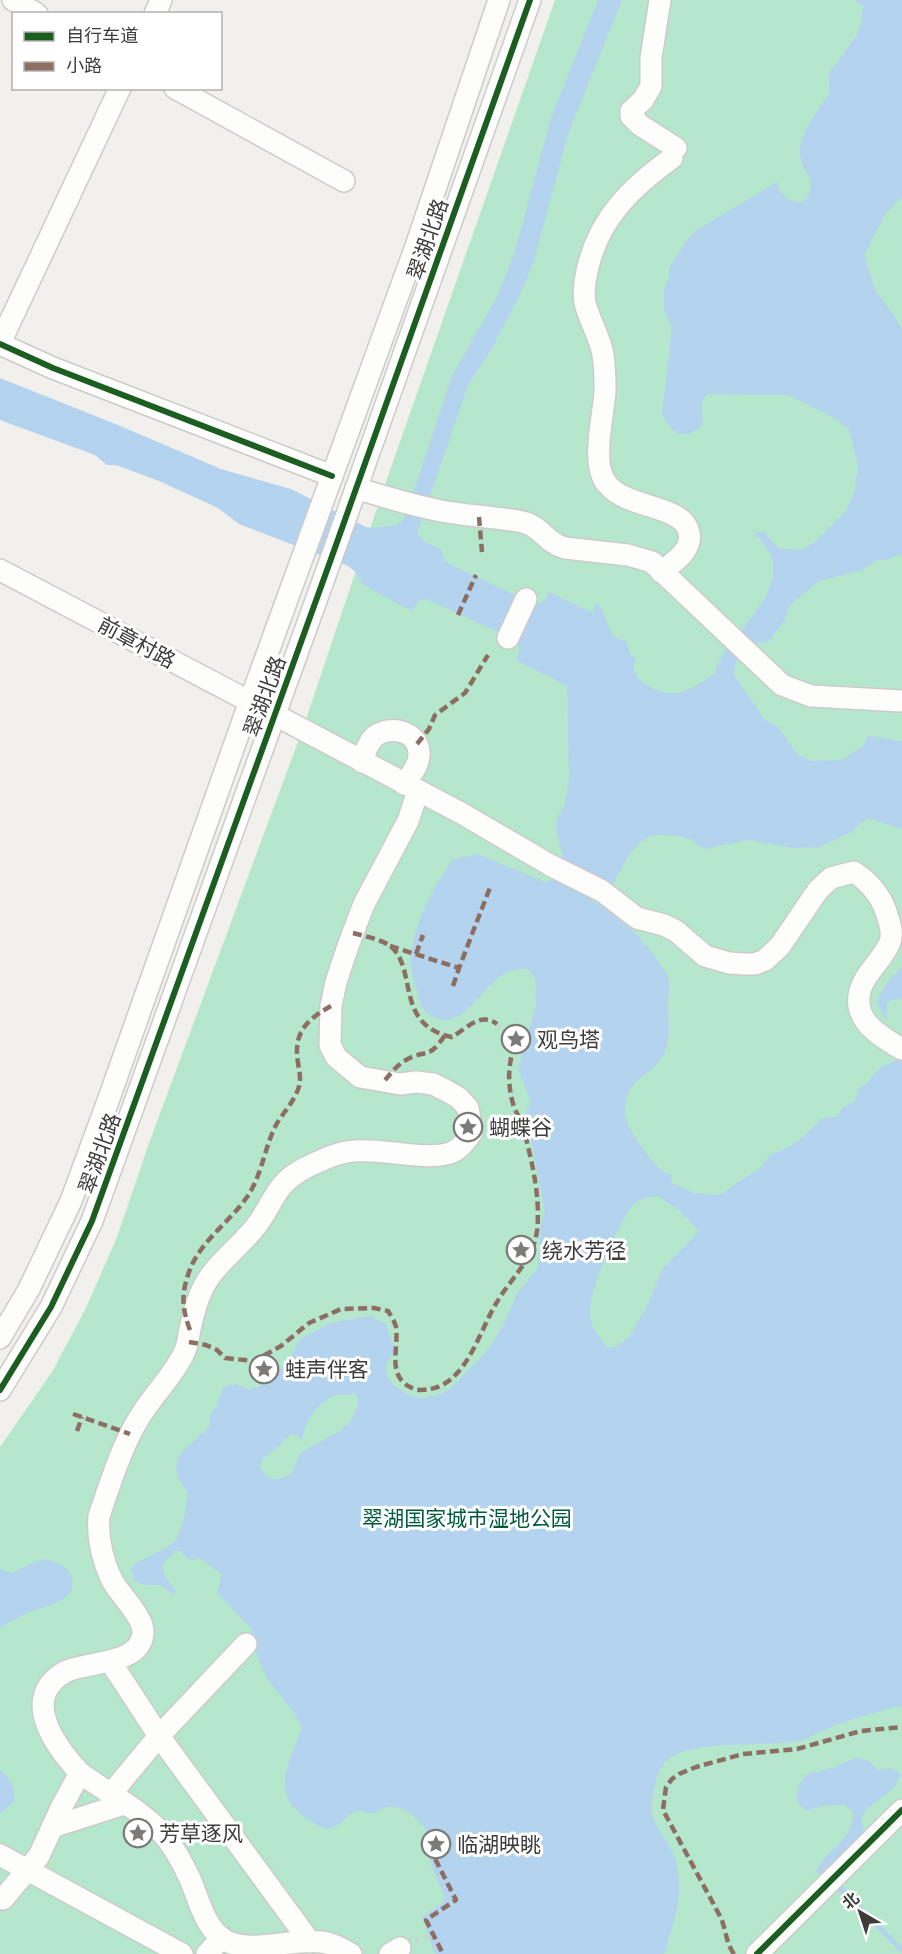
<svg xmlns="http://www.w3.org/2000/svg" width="902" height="1954" font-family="Mulish,'Noto Sans SC',sans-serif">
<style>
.green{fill:#b5e7cc}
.water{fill:#b4d3ef;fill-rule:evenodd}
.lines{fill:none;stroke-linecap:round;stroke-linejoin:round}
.minor-casing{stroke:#cdcbc9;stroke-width:24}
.path{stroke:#d1d1d0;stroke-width:3;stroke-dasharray:4.5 4.5;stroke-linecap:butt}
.minor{stroke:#fdfdfc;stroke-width:21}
.quiet{stroke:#8d6e63;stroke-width:4.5;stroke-dasharray:9 4.5;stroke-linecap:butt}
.cycleway-casing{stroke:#fff;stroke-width:10}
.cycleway{stroke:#1b5e20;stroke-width:6}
.labels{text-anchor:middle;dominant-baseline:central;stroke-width:6;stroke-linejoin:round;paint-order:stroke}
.street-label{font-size:21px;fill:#3d3c3b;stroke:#fff}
.poi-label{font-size:21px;fill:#3d3c3b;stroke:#fff;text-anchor:start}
.park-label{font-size:21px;fill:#005b3a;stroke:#fff}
</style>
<rect width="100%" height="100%" fill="#f2f0ed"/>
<path class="green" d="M555,0H902V1954H0V1447L52,1372L86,1308L117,1237L148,1146L302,731L381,496Z"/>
<g class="water">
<path d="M598,0H622L568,134L534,261L519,297L492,348L468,385L417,534C427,546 433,543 442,551L443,558L447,563L530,602L541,603L545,600L549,592L589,611L593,612L596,604H599L613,636L626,641L630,654L636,659C635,662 633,665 634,668C635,684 664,695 677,693C691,690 704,681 715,673C724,636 778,605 773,563C771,551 760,540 753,531L765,533L778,548L801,550L815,542L845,512L854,493L858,466L849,430L833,417L789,395L708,394C697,400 705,414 702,425C686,442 669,434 662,413L672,328L664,309V288L669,278V268L685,243L695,231L777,182C781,197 790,203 804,202C822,177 799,173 800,151C800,131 819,109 830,93L828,75L857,35L861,23L863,6L854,0H902V197L887,211L864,255L875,290L892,312L902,330V554L885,560L875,561L863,570L819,581L790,605L784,621L769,641L751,644L740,654L735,664L734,675L765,720L777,726L798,755L811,761L841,760L863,746L868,736H870L902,741V829L867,818L851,832L820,847L793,848L748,840L704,849L690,839L678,836L658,835L645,838L631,851L613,884L602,880L591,892L592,900C621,919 635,929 656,958C660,964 666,970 668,977C672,987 667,998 668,1009C669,1026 671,1042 662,1058C654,1071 637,1076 630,1090C617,1115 630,1131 645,1151C654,1162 657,1171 671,1175L672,1183L694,1193L719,1195L760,1168L771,1154L782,1150L797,1142L823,1118L837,1117L842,1108L854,1102L859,1088C869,1085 871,1076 878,1070C885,1064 894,1061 902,1059V1706C876,1711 849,1720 824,1730C816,1733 808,1740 799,1741C769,1747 687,1739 666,1761C655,1773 651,1798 652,1813C654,1826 666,1837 671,1849C688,1884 675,1919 664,1954H435L422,1917L441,1904L445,1898L432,1868L428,1850L423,1840L429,1834C418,1819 405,1803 384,1808C380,1809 376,1813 371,1813C365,1813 360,1808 353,1812C346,1817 340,1826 331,1828C322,1829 313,1823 306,1818C268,1793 291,1759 302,1727L293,1711L267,1679L255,1650L252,1629L217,1593L222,1574L199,1558L193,1560L188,1559L181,1551H175L162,1565C164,1582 169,1579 176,1593L173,1595L161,1585H146L135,1582L131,1569L134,1564L164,1549L176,1540L184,1518L188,1493C159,1456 190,1450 210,1424V1415L217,1406L223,1387L236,1384L250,1390L264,1385L290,1359L299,1340L330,1323L371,1316L386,1325L393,1344V1352L386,1365L387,1376L392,1384L405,1393L416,1397L426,1398L448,1391L487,1351L503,1326L518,1292L538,1268L541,1221L545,1213L526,1112L531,1102L518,1069L536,1005L535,979L529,970C485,959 472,1040 430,1015C421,1010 418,997 416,987C413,978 409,966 411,956C415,921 433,888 452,860L477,854L545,882L553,880L559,875L562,867V853L556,829L557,819L565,803L569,778L567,686L516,660C520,652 521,645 513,639L426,599L419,601L412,611L363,585L357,573L348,566L239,524L218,508L159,481L116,465H107L95,455L0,420V378L118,425L221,469L291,489L366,527C377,529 386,526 398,525L406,515L452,376L497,297L515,251L551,118ZM658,1196L679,1210L699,1231L663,1268L647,1306L630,1336L618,1346L607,1348C601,1337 591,1329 590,1316C588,1291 617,1225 633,1205C639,1198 649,1197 658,1196ZM354,1393L357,1396L358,1405L351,1420L340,1431L300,1453L292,1473L280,1479L268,1478L260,1467L262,1459L279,1446L290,1434L296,1435L302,1440C305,1421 317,1403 336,1395C342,1393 348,1397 354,1393Z"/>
<path d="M902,966V998L890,1001L887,1005V1017L884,1019L882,1011L877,1004C880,989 892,977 902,966Z"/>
<path d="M42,1559C53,1561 69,1565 72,1578C78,1604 41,1606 25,1614C16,1618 8,1623 0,1628V1569L12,1573Z"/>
<path d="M858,1758L868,1760L878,1770C889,1769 891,1766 901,1774C895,1795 870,1800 861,1819L864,1830L862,1835L829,1866L842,1886L902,1947V1954L849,1900L816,1872C825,1848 855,1841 853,1812L845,1805L821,1806L808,1811L804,1810L796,1799L798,1787L807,1774L833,1768L849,1760Z"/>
<path d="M0,1770C12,1781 15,1786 14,1802L3,1811L0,1812Z"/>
</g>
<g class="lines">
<g class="minor-casing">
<g id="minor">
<path d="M13,0L37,14"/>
<path d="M660,0L651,58V86L643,100L631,111V116L640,125L676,148"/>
<path d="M155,14L161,0"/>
<path d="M175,88L344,181"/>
<path d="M0,343L120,88"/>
<path d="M0,344L53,368L332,476"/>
<path d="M356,488C384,497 412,505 441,511C468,516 496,517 523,522C541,526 546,543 565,548L628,555L652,562L782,685L811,696L902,701"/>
<path d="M0,570L461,813L550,865L602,891L637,918L664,925L676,931L705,956L729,963L745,964H755L765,960L780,946L818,890L831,878L854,872C868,881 877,891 884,906C888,917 894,932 890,942C884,957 871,968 864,981C846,1016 877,1035 902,1049"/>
<path d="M661,572C673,563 693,550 689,533C684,504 628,510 607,484C590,464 604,415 605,391C605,378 605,362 602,350C598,334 589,319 585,303C583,291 585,279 588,267C600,217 632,187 672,158"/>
<path d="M508,638L526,599"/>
<path d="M362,762C365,753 367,744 374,737C390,724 420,731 419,755C419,766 410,776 404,784"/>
<path d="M0,1338L29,1289L71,1201L108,1101L250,701L416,246L499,0"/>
<path d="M0,1390L51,1307L92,1221L331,559L530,0"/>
<path d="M110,1661L159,1736L310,1942"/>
<path d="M110,1795L159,1736L246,1644"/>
<path d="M52,1827L124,1804"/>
<path d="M0,1855L182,1954"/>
<path d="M3,1899L39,1856L61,1808L80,1773"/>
<path d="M207,1954L222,1938"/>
<path d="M351,1954C342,1949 332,1943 321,1942C291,1938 255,1954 226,1941C205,1929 199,1900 190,1879C184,1866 176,1851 167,1839C148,1814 106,1792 80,1773C56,1747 19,1698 65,1672C85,1661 141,1666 143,1633C144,1617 121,1596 113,1582C103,1563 97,1537 99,1516C110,1484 123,1442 141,1415C154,1394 172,1377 183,1355C188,1346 188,1339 190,1329C193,1315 197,1299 204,1286C215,1265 237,1249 252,1231C275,1205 271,1185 307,1167C322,1160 338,1152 354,1151C383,1148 424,1161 450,1153C460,1150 467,1140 472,1132L468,1108L459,1098L447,1091L433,1084L416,1082L400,1084L360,1077L336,1057L330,1045L331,1006L336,982L348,946L364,904L408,821L418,791"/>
<path d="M390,1954L400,1948"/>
<path d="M757,1954L902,1810"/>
</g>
</g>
<g class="path">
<path d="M497,1024L514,1045"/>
<path d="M415,1941L432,1934"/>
</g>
<use href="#minor" class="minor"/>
<g class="quiet">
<path d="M479,517L482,552"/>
<path d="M458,615L476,575"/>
<path d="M417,744L429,729L435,715L465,693L488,655"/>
<path d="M353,933C364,936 379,939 389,945C419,967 393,1025 452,1037C466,1029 481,1011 497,1024"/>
<path d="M390,946L459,968L491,885"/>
<path d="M416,954L423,935"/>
<path d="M453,986L459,968"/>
<path d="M385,1080C391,1073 397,1065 406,1060C427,1048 428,1061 445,1035"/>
<path d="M190,1330C182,1309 181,1294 189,1272C200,1241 229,1223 247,1197C261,1177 264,1151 274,1129C280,1116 290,1107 296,1094C302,1083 300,1075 298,1063C293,1033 306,1020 331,1006"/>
<path d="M189,1342L206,1345L217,1350L225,1358L254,1361L281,1346L309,1323L341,1309L374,1308L388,1311C391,1316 395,1322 396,1327C399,1350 386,1376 412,1388C417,1391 425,1390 430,1389C467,1383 480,1329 497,1302C511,1278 533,1260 537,1231C541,1196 531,1157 522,1123C520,1118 516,1113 514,1107C507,1084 508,1068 514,1045"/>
<path d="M73,1414L130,1434"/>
<path d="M77,1431L82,1417"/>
<path d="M429,1847L456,1900L426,1920L443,1954"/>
<path d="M734,1954C726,1943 726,1930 721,1918L663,1810L666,1787L672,1779L679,1774L696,1767L743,1754L797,1749L861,1731L902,1727"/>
</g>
<g class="cycleway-casing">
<g id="cycleway">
<path d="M0,344L53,368L332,476"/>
<path d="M0,1390L51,1307L92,1221L331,559L530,0"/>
<path d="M757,1954L902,1810"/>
</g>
</g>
<use href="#cycleway" class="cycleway"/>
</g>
<defs>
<g id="sight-ring" transform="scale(1.5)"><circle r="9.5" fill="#fff" stroke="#7c7b79" stroke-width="1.5"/><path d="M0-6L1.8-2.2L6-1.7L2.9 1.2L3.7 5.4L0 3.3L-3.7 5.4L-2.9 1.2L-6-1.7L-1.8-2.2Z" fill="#7c7b79"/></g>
</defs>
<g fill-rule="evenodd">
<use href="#sight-ring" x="516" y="1039"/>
<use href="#sight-ring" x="468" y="1127"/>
<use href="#sight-ring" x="521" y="1250"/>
<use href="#sight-ring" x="264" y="1369"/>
<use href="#sight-ring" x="138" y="1833"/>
<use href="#sight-ring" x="436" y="1844"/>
</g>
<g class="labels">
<g class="street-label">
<text transform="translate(427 239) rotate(-71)">翠湖北路</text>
<text transform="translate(137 642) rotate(28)">前章村路</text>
<text transform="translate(264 696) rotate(-70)">翠湖北路</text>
<text transform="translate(99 1153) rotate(-70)">翠湖北路</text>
</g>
<g class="poi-label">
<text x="537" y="1039">观鸟塔</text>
<text x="489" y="1127">蝴蝶谷</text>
<text x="542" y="1250">绕水芳径</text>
<text x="285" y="1369">蛙声伴客</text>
<text x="159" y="1833">芳草逐风</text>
<text x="457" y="1844">临湖映眺</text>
</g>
<g class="park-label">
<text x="467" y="1518">翠湖国家城市湿地公园</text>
</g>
</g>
<rect x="12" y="12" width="210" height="78" fill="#ffffff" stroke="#b1b1b1" stroke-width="1.5"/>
<rect x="24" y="32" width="30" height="9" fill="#1b5e20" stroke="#b1b1b1" stroke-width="1.5"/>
<text x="66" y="42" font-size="18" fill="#3d3c3b">自行车道</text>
<rect x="24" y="62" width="30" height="9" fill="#8d6e63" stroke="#b1b1b1" stroke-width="1.5"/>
<text x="66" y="72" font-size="18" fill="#3d3c3b">小路</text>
<g transform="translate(860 1912) rotate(321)" stroke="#ffffff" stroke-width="4.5" paint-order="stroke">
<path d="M0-4.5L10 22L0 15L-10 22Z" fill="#3d3c3b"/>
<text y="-9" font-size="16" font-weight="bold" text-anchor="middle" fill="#3d3c3b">北</text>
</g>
</svg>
